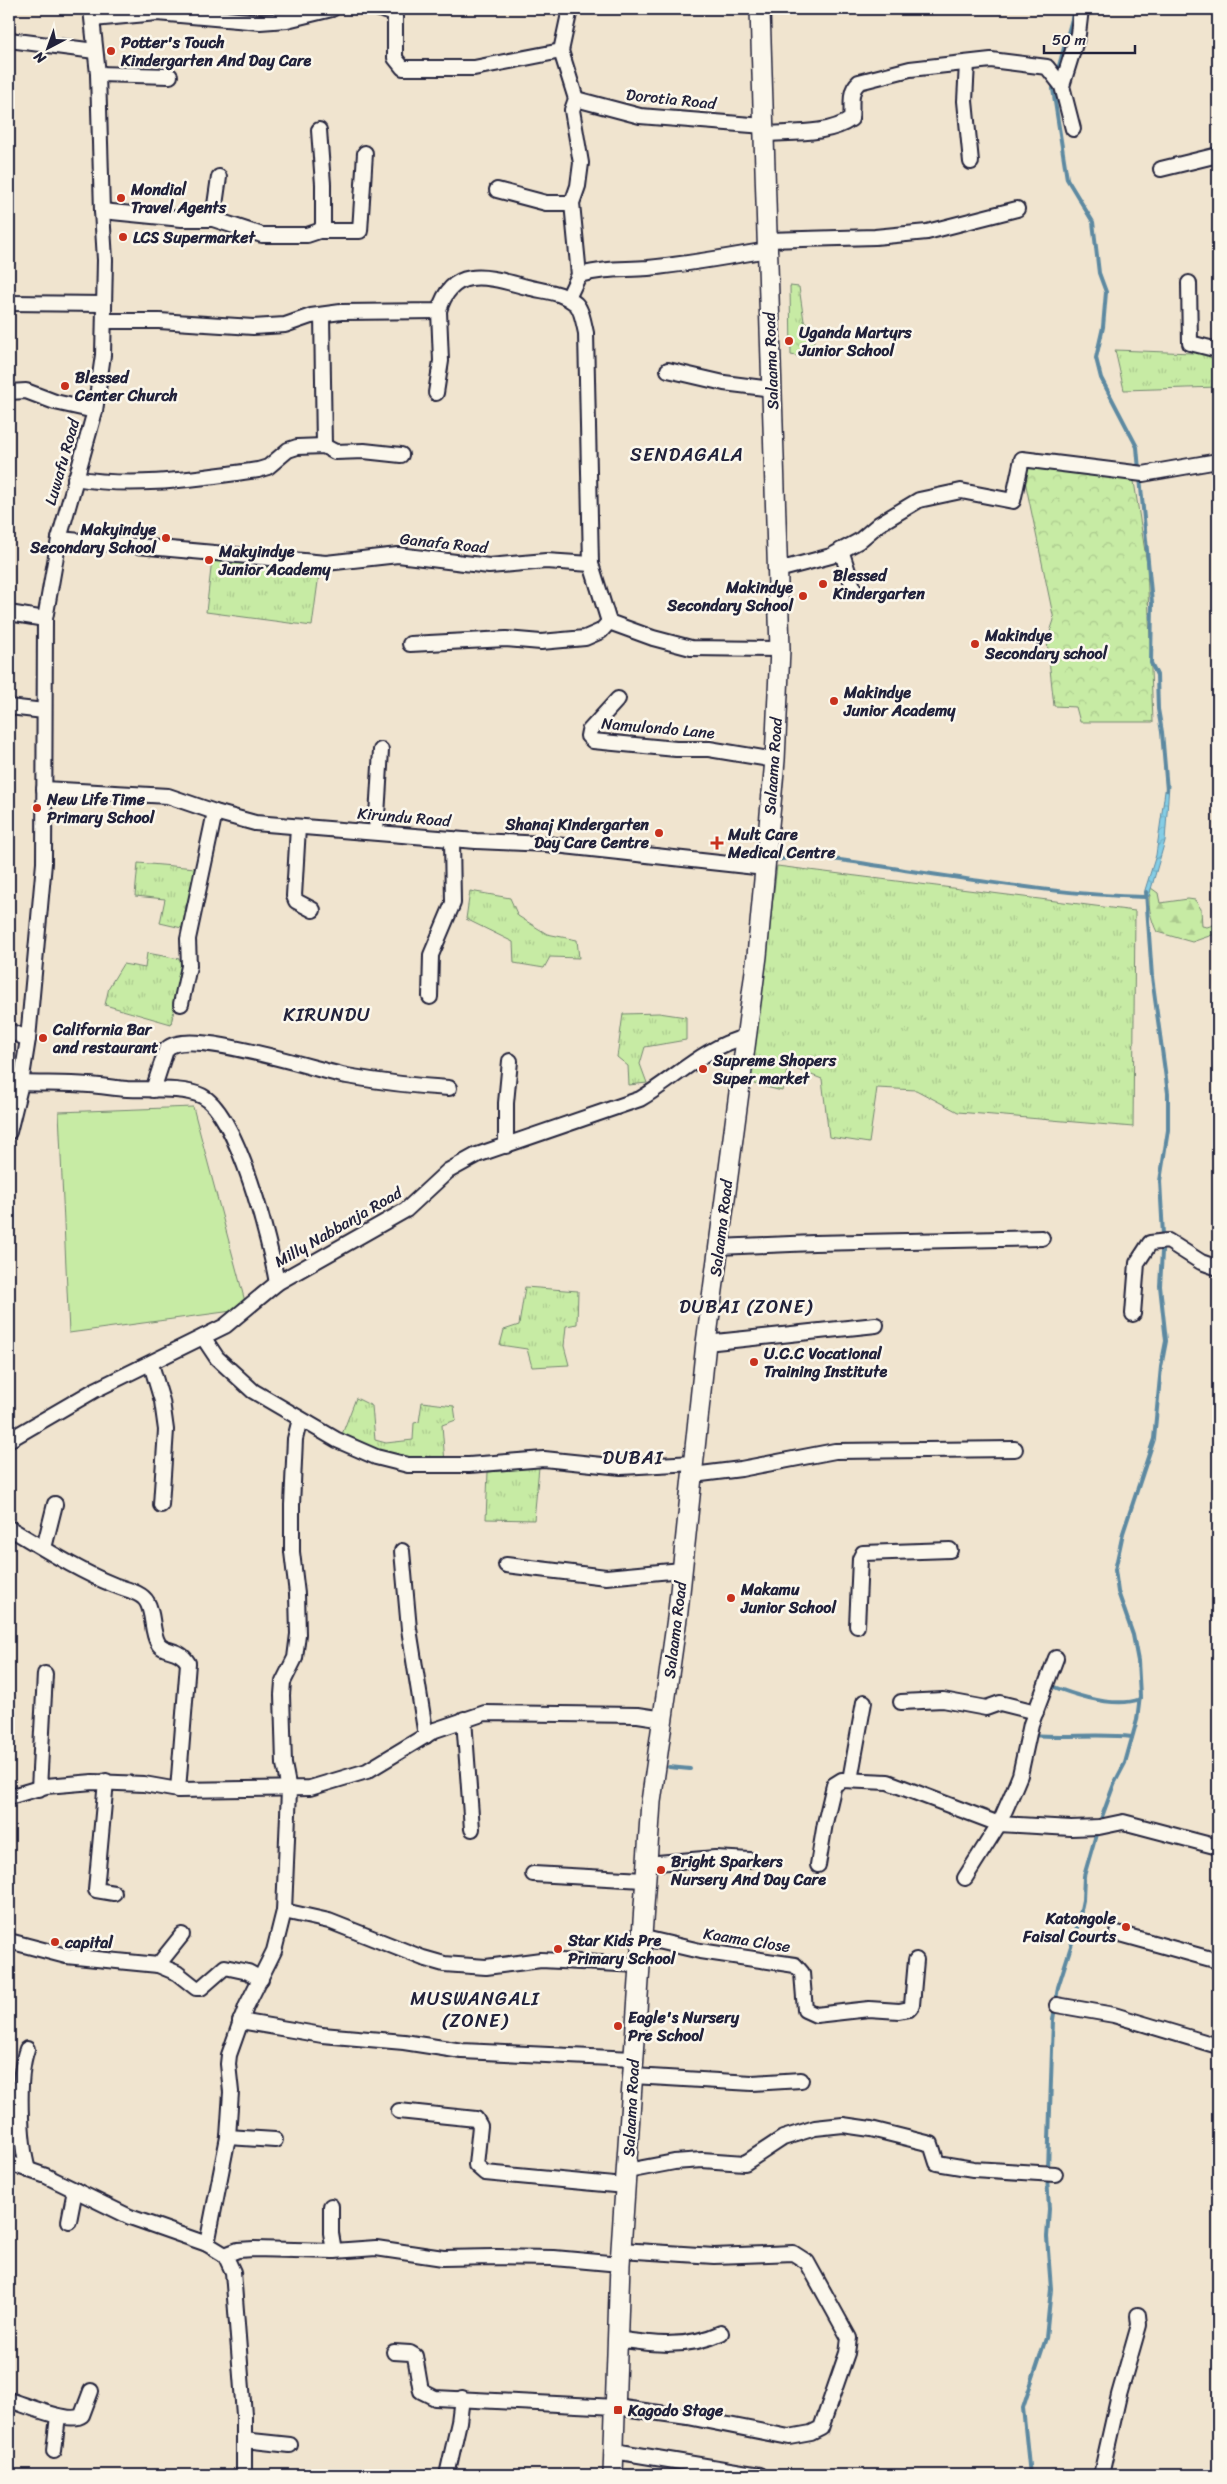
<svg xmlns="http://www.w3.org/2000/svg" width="1227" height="2484" font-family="Sriracha,sans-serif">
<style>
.grass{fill:url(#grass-tufts);stroke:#748670}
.forest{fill:url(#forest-firs);stroke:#748670}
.park{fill:url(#park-crowns);stroke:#748670}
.pitch{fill:#c7eba4;stroke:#748670}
.water{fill:url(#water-waves);stroke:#5d89a1}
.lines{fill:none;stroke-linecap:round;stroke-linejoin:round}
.stream{stroke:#5d89a1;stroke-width:4}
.minor-casing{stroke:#22223b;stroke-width:18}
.major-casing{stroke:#22223b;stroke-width:22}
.minor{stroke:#fbf7ec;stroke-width:14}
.major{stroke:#fbf7ec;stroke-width:19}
.poi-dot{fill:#c8321e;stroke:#fbf7ec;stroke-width:2}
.labels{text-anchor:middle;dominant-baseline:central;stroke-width:5;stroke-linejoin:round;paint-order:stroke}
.poi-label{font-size:16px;font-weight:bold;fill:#22223b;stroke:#fbf7ec;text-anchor:start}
.street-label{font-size:16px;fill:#22223b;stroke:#fbf7ec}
.quarter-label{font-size:19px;letter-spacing:1px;fill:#22223b;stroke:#fbf7ec}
</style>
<defs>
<pattern id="grass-tufts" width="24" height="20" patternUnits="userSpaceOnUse" patternTransform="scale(1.25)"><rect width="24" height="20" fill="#c7eba4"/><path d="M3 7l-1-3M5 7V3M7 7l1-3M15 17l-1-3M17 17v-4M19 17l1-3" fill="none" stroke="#abc98e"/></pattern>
<pattern id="forest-firs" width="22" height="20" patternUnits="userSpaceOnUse" patternTransform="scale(1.25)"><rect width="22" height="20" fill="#c7eba4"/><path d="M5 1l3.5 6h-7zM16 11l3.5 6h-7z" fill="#abc98e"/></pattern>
<pattern id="park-crowns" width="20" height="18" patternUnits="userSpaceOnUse" patternTransform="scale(1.25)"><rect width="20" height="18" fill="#c7eba4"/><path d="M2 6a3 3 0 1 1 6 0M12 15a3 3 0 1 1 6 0" fill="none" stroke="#abc98e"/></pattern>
<pattern id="water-waves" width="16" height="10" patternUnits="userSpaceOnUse" patternTransform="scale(1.25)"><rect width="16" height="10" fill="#84cde5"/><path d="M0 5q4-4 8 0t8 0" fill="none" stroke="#72b0c5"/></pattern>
</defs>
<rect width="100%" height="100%" fill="#f0e4cf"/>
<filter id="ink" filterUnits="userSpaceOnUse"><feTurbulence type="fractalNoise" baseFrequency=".02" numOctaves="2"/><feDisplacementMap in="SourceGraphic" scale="10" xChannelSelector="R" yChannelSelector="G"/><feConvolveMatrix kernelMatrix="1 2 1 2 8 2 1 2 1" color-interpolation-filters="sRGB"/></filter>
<g filter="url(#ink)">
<g class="grass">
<path d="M790,286L799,287L804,321L819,331L809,351L801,357L791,355Z"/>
<path d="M1115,350L1218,354V387L1124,390Z"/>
<path d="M212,560L319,574L312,626L206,612Z"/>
<path d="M138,863L196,868L191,901L186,905L185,912L189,916L186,929L160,923L165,899L135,896Z"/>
<path d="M777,866L1135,911L1133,1127L958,1112L916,1090L877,1088L869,1143L829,1137L822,1079L788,1066L782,1091L750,1083Z"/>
<path d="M470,891L510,898L518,916L547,934L577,940L579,958L550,957L544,968L514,963L513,942L466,919Z"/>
<path d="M147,953L185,960L171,1024L105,1005L109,987L123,964L145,968Z"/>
<path d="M659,1013L686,1017V1040L645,1047L640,1064L647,1083L629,1085L628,1066L617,1057L623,1014Z"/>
<path d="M525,1287L578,1291L577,1324L566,1326L564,1346L569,1365L532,1367L527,1349L500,1345L504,1330L519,1325Z"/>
<path d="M356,1398L372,1406L375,1440L386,1443L413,1440L414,1423L419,1422L422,1402L454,1406L456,1420L442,1425L445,1463L408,1462L341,1437Z"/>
<path d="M539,1467L534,1520L486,1519L488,1472Z"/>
</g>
<path class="forest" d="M1151,888L1158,893L1160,903L1188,899L1195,900L1201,909L1202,926L1207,927L1216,924L1218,933L1192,942L1157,932C1151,920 1146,902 1151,888Z"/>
<path class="park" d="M1028,464L1133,475L1147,564L1153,722H1080L1076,707L1054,706L1047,641L1054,620L1024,476Z"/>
<path class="pitch" d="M193,1107L247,1309L69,1333L59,1112Z"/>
<path class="water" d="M1166,784L1169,785L1165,841L1149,896L1146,897L1145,890L1156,855Z"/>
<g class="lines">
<g class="stream">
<path d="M1057,73L1072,19L1073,9"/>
<path d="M1054,82L1053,89L1067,179L1093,222L1099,273L1106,292L1103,327L1096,358L1101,378L1137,447L1139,470"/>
<path d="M1140,477L1152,603L1151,663L1157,675L1158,709L1162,732L1167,790"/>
<path d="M771,861C813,851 868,865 911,871C989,882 1066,895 1145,897"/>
<path d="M1049,1685C1074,1695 1114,1709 1140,1699"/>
<path d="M1033,1735C1066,1738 1099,1733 1132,1737"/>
<path d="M669,1767L690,1769"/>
<path d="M1100,1822L1114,1784L1125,1763L1137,1720L1140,1696L1138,1661L1133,1635L1118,1592L1115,1570L1123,1533L1154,1439L1161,1367L1166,1341L1160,1286L1163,1235L1160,1181L1168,1130V1093L1152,977L1146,892"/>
<path d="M1048,2170L1053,2020L1058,1987L1078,1924L1083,1900L1084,1876L1097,1831"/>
<path d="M1030,2475L1023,2408L1046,2338L1051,2289L1047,2237L1049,2209L1047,2177"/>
</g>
<g class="minor-casing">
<g id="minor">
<path d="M379,9L392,13L395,17V58L403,68H474L561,51"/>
<path d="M570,9L561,51L576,99L572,110L581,163L578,186L572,203L579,275"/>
<path d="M93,19L157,13L260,22L287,20L332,9"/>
<path d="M9,40L95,51"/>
<path d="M967,63L965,101L971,162"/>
<path d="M98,74L170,76"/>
<path d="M576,99L640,116L764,126"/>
<path d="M1073,129L1062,86L1078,34L1081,9"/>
<path d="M764,134C791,132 829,135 851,119C853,105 848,92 859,82L910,69L991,60L1047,67L1062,86"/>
<path d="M1161,169L1218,155"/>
<path d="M497,190L546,203H572"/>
<path d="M102,211L182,219H213L262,235H307L319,231L323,226V184L319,130"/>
<path d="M213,219L219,177"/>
<path d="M319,231H360L365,153"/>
<path d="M767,240L875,237L927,232L1017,209"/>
<path d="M1189,283L1190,343L1218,350"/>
<path d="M568,298L579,275C606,268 622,270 648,268C688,264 728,257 767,250"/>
<path d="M9,303L104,304"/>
<path d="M322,315L324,446"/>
<path d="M105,321H159L253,327L285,325L311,316L341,312L439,311C452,263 491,278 527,287C545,292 561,291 576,304C582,310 584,325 586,333L591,564"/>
<path d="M668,370L724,383L772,389"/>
<path d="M9,392L26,391L55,402L95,411"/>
<path d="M436,393L441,361L439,311"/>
<path d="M75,478C136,489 198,478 258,470L268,467L288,450L297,447L324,446L335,452L364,451L401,455"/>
<path d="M59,539L326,563L398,555L489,566L546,561L591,564L609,622L653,638L691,648L780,649"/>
<path d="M841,550L854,590"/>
<path d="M778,570L831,556L859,541L879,524L919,500L961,491L1013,501L1022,459L1143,474L1218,461"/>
<path d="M9,613L45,619"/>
<path d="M410,644L506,639L541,642L585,638L601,631L609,622"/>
<path d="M618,699L589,731L588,736L593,741L676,749H709L775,760"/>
<path d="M9,707L44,711"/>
<path d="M44,789L168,796L215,812L255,823L476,841L546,844L765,868"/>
<path d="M298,827L294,896L296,901L313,910"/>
<path d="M376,832L381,750"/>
<path d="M430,997L431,955L453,903L452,839"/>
<path d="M181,1004L189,966L188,939L215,812"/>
<path d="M9,1031L28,1039"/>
<path d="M21,1083C44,1084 67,1083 89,1085C102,1086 114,1088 127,1089C148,1090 184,1087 202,1096C238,1114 270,1243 277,1283"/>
<path d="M153,1090L166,1050C183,1025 318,1071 347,1076C381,1082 414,1086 449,1088"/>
<path d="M9,1132L21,1083L28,1039L44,863L45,619L59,539L95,411L103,355L105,260L102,211L98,74L91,9"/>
<path d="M506,1146V1103L510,1061"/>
<path d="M718,1247L814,1243L1042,1238"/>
<path d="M1133,1314L1137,1263L1150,1243L1168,1241L1201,1262L1218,1268"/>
<path d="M203,1337L217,1358L253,1391L337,1440L376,1457L408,1465H469L544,1459L621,1467L694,1463"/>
<path d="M706,1343L876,1325"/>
<path d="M151,1364L162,1401L166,1430L161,1505"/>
<path d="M9,1440L95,1390L225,1326L277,1283L406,1210L448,1171L477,1155L640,1099C676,1078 704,1047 746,1037"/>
<path d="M693,1475L741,1469L835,1451L1015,1449"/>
<path d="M9,1528C43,1548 77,1570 114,1585C124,1589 142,1592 147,1602C154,1614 151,1631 158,1643C163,1653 179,1647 188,1663L178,1790"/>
<path d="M44,1548L55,1504"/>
<path d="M402,1551L409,1629L426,1736"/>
<path d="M506,1565L606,1577L682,1570"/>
<path d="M857,1626L860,1559L863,1553L950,1550"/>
<path d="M901,1702L943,1700L986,1708L1000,1703L1036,1712"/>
<path d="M464,1719L472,1829"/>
<path d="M850,1780L864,1702"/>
<path d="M106,1781L96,1890L114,1893"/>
<path d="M39,1789L45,1674"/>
<path d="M9,1797L46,1786L93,1782L144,1784L178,1790L310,1788L367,1771L435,1730L485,1713L638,1715L664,1719"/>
<path d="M646,1864L715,1858L750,1860"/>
<path d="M818,1865L825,1823L834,1785L842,1780L888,1782L999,1824L1071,1828L1099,1827L1123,1822L1218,1847"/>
<path d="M533,1874L644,1880"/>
<path d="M965,1878L999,1824L1013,1792L1020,1775L1031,1724L1056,1658"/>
<path d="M284,1911L329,1921L423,1958L444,1964L486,1967L541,1960L639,1965"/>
<path d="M1117,1933L1218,1961"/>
<path d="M640,1937L700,1951L795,1965L802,1973L805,2010L816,2015L869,2009L899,2011L909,2009L912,2005L916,1960"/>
<path d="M9,1941L66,1956L158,1965L177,1973L196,1988H201L225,1967L248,1972L261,1979"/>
<path d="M158,1965L182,1935"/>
<path d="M1057,2005L1114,2015L1218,2046"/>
<path d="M240,2021L322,2035L404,2042L462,2051L633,2059"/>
<path d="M27,2049C17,2076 20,2142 28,2170"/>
<path d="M633,2076L752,2083L801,2080"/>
<path d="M399,2111L476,2119L480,2126L476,2165L485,2173L625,2186"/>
<path d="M228,2137L275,2140"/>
<path d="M9,2163L46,2176L130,2217L207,2244L225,2255L233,2272L244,2415V2475"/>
<path d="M627,2171L674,2162L702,2160L745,2163L783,2138L815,2128L843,2125L871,2129L931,2144L937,2163L973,2169L1055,2174"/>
<path d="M331,2206V2233L334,2251"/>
<path d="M69,2221L75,2190"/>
<path d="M207,2244L228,2137L231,2092L228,2064L229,2055L246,2007L274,1951L284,1911L289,1790L284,1764L282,1695L283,1682L295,1658L298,1634L297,1594L292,1552V1505L295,1439L300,1419"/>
<path d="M225,2255L238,2250L254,2249L334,2251L376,2248L443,2258L494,2257L554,2258L620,2264"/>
<path d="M616,2339C652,2344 687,2349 721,2333"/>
<path d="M394,2352L410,2353L415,2356L421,2391L435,2398L616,2407L688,2417L789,2437L811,2433L821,2428L847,2353L849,2338L807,2262L793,2253L714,2256L621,2250"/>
<path d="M9,2400C24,2404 70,2425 82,2415L91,2391"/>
<path d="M244,2440L290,2445"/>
<path d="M54,2451L58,2416"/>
<path d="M614,2451L760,2475"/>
<path d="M447,2475L459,2422L462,2398"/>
<path d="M1101,2475L1119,2395L1139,2325L1138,2315"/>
</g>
</g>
<g class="major-casing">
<path id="major" d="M613,2475L620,2264L651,1802L678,1611L706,1343L757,956L775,760L780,649L760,9"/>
</g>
<use href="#minor" class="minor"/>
<use href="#major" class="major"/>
</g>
</g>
<g class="poi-dot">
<circle cx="111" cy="51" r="5"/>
<circle cx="121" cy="198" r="5"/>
<circle cx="123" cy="237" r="5"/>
<circle cx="789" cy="341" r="5"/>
<circle cx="65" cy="386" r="5"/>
<circle cx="166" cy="538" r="5"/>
<circle cx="209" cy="560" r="5"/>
<circle cx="823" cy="584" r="5"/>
<circle cx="803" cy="596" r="5"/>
<circle cx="975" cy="644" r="5"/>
<circle cx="834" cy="701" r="5"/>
<circle cx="37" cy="808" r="5"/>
<circle cx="659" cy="833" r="5"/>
<path d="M714.5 835.5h5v5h5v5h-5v5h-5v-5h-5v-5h5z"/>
<circle cx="43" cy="1038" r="5"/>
<circle cx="703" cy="1069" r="5"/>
<circle cx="754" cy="1362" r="5"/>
<circle cx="731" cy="1598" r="5"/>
<circle cx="661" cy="1870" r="5"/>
<circle cx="1126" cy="1927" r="5"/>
<circle cx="55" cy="1942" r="5"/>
<circle cx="558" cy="1949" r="5"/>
<circle cx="618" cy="2026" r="5"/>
<rect x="613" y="2405" width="10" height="10" rx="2.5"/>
</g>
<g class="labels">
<g class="poi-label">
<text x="121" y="42">Potter's Touch<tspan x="121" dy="18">Kindergarten And Day Care</tspan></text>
<text x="131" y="189">Mondial<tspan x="131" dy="18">Travel Agents</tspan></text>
<text x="133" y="237">LCS Supermarket</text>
<text x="799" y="332">Uganda Martyrs<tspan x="799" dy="18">Junior School</tspan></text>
<text x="75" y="377">Blessed<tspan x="75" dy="18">Center Church</tspan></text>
<text x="156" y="529" text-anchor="end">Makyindye<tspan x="156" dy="18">Secondary School</tspan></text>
<text x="219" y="551">Makyindye<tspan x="219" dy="18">Junior Academy</tspan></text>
<text x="833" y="575">Blessed<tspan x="833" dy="18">Kindergarten</tspan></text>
<text x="793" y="587" text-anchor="end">Makindye<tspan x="793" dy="18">Secondary School</tspan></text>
<text x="985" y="635">Makindye<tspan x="985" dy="18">Secondary school</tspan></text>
<text x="844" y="692">Makindye<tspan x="844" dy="18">Junior Academy</tspan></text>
<text x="47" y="799">New Life Time<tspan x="47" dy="18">Primary School</tspan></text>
<text x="649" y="824" text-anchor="end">Shanaj Kindergarten<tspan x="649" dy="18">Day Care Centre</tspan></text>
<text x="728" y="834">Mult Care<tspan x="728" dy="18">Medical Centre</tspan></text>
<text x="53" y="1029">California Bar<tspan x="53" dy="18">and restaurant</tspan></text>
<text x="713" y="1060">Supreme Shopers<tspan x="713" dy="18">Super market</tspan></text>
<text x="764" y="1353">U.C.C Vocational<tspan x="764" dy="18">Training Institute</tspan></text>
<text x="741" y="1589">Makamu<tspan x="741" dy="18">Junior School</tspan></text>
<text x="671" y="1861">Bright Sparkers<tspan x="671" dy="18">Nursery And Day Care</tspan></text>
<text x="1116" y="1918" text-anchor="end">Katongole<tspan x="1116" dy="18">Faisal Courts</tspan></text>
<text x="568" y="1940">Star Kids Pre<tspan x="568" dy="18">Primary School</tspan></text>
<text x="65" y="1942">capital</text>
<text x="628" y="2017">Eagle's Nursery<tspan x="628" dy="18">Pre School</tspan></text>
<text x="628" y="2410">Kagodo Stage</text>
</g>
<g class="street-label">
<text transform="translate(671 99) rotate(6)">Dorotia Road</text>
<text transform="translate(771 361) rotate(-92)">Salaama Road</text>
<text transform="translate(62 462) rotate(-74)">Luwafu Road</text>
<text transform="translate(444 543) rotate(6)">Ganafa Road</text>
<text transform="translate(658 728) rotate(5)">Namulondo Lane</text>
<text transform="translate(773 766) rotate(-86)">Salaama Road</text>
<text transform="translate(404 817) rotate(5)">Kirundu Road</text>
<text transform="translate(338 1227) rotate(-30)">Milly Nabbanja Road</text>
<text transform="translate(721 1228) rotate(-83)">Salaama Road</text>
<text transform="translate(675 1630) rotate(-83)">Salaama Road</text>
<text transform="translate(747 1940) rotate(9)">Kaama Close</text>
<text transform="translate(631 2108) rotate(-87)">Salaama Road</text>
</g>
<g class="quarter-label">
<text x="687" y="454">SENDAGALA</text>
<text x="327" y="1014">KIRUNDU</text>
<text x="746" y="1306">DUBAI (ZONE)</text>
<text x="633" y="1457">DUBAI</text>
<text x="475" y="1998">MUSWANGALI<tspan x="475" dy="22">(ZONE)</tspan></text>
</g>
</g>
<rect width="1227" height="2484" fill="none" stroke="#fbf7ec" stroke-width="30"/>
<rect x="15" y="15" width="1197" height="2454" fill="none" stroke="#22223b" stroke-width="2" filter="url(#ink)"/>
<g transform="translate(48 48) rotate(221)" stroke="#fbf7ec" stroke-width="4" paint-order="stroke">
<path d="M0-4L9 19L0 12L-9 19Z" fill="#22223b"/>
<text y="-8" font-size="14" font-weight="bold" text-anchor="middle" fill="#22223b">N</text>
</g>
<path d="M1044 45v8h91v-8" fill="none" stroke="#22223b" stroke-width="2.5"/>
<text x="1052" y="45" font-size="15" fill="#22223b" stroke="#fbf7ec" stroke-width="4" paint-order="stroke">50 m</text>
</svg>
